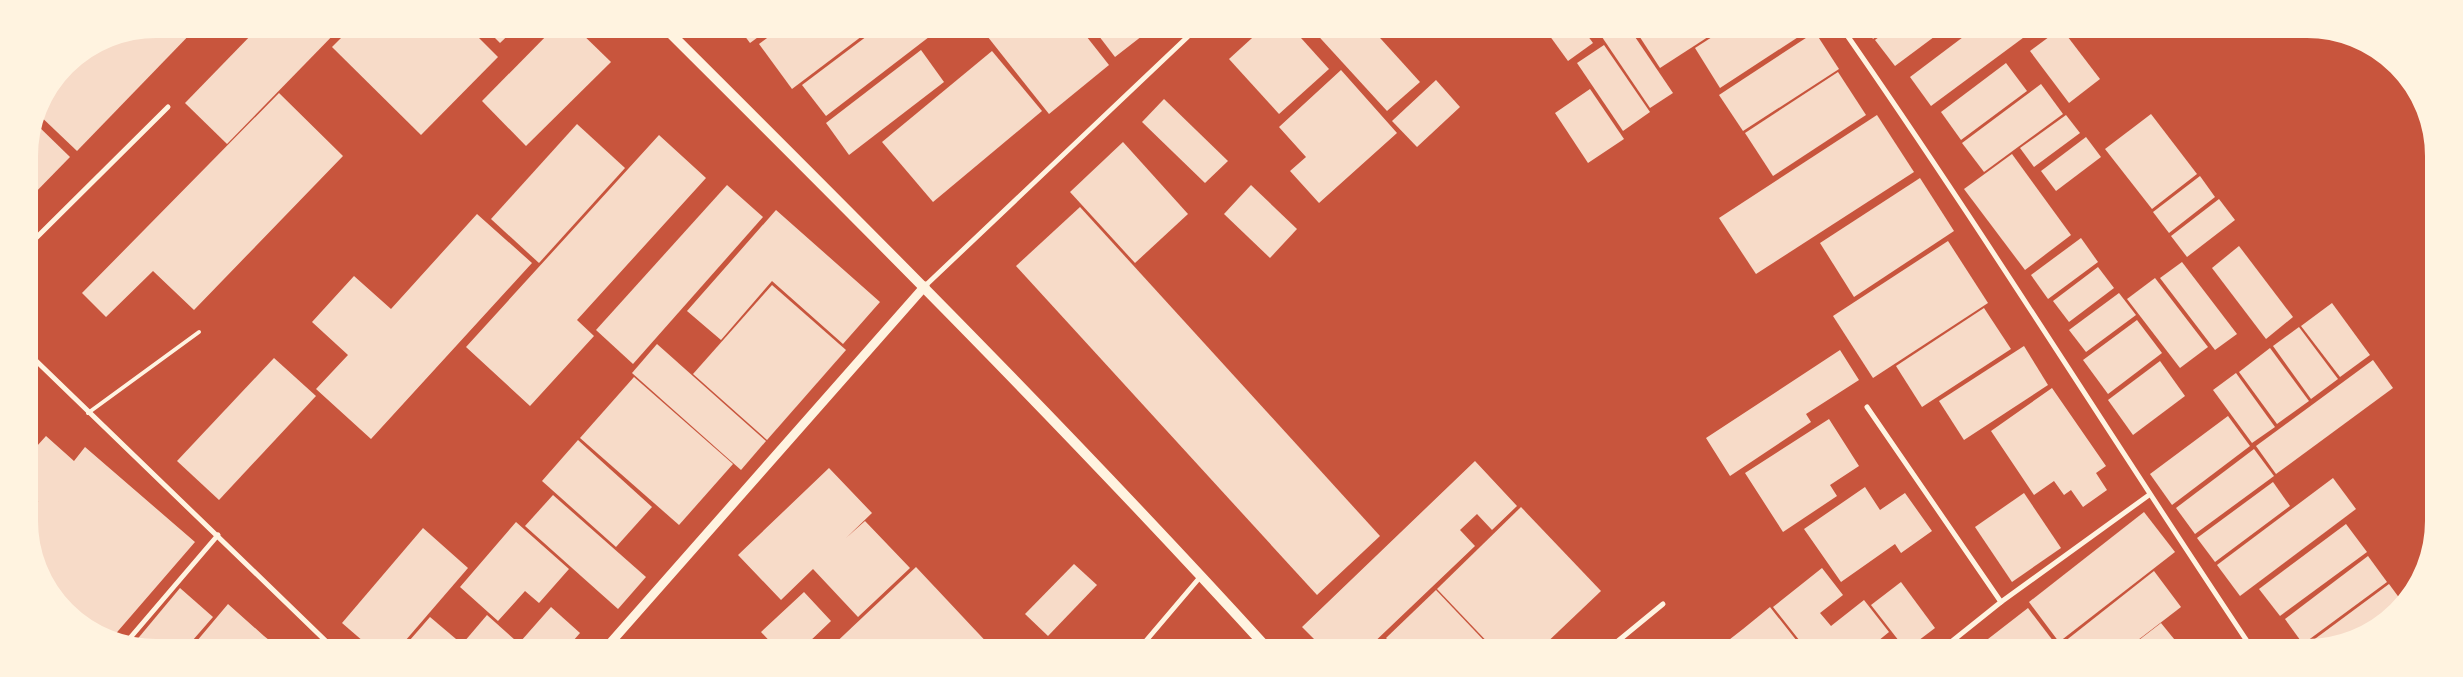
<svg xmlns="http://www.w3.org/2000/svg" width="2463" height="677" font-family="'Titillium Web',sans-serif">
<style>
.building{fill:#f7dbc8}
.lines{fill:none;stroke-linecap:round;stroke-linejoin:round}
.service{stroke:#fff3e0;stroke-width:4}
.minor{stroke:#fff3e0;stroke-width:5}
.tertiary{stroke:#fff3e0;stroke-width:9}
.secondary{stroke:#fff3e0;stroke-width:10}
.rim{fill:none;stroke:#fff3e0;stroke-width:6}
</style>
<rect width="100%" height="100%" fill="#c8553d"/>
<g class="building">
<path d="M156,26H198L77,151L35,111L36,106L65,64L107,36Z"/>
<path d="M260,26H342L227,144L185,103Z"/>
<path d="M353,26L468,27L498,57L421,135L332,47Z"/>
<path d="M484,27H517L500,43Z"/>
<path d="M555,27H575L611,62L526,146L482,101Z"/>
<path d="M738,27H772L750,43Z"/>
<path d="M782,27H874L792,89L759,44Z"/>
<path d="M879,27H942L826,116L802,85Z"/>
<path d="M980,27H1079L1109,65L1049,114Z"/>
<path d="M1092,27H1135L1142,36L1115,57Z"/>
<path d="M1263,28H1292L1329,69L1279,114L1229,59Z"/>
<path d="M1311,28H1371L1420,82L1387,111Z"/>
<path d="M1544,28H1582L1593,43L1568,61Z"/>
<path d="M1615,28H1629L1673,93L1650,108L1602,37Z"/>
<path d="M1634,28H1707L1711,35L1660,68Z"/>
<path d="M1726,28H1812L1720,88L1695,48Z"/>
<path d="M1866,28H1887L1873,39Z"/>
<path d="M1891,28H1946L1895,66L1875,40Z"/>
<path d="M1975,28H2028L2031,32L1931,106L1910,77Z"/>
<path d="M2061,28L2100,79L2069,103L2030,51Z"/>
<path d="M1815,32L1839,69L1743,131L1719,95Z"/>
<path d="M1604,45L1650,112L1623,131L1577,63Z"/>
<path d="M921,50L944,82L849,155L826,123Z"/>
<path d="M992,51L1042,111L933,202L882,142Z"/>
<path d="M2006,63L2027,91L1961,140L1941,112Z"/>
<path d="M1341,70L1397,133L1319,203L1290,171L1306,157L1279,127Z"/>
<path d="M1838,72L1866,115L1773,176L1745,133Z"/>
<path d="M1436,80L1460,107L1417,147L1392,121Z"/>
<path d="M2041,84L2063,114L1984,172L1962,143Z"/>
<path d="M1590,89L1624,139L1588,163L1555,113Z"/>
<path d="M279,93L343,156L194,310L153,271L106,317L82,293Z"/>
<path d="M1164,99L1228,161L1205,183L1142,122Z"/>
<path d="M2151,114L2197,174L2152,209L2105,149Z"/>
<path d="M1877,115L1914,172L1756,274L1719,218Z"/>
<path d="M2066,115L2080,133L2034,167L2020,148Z"/>
<path d="M33,121L70,157L27,201V148Z"/>
<path d="M577,124L625,168L539,263L491,219Z"/>
<path d="M659,135L706,178L577,320L594,336L530,406L466,347Z"/>
<path d="M2086,137L2101,157L2056,191L2041,171Z"/>
<path d="M1123,142L1188,214L1135,263L1070,192Z"/>
<path d="M2012,154L2071,235L2025,270L1964,189Z"/>
<path d="M2200,176L2215,197L2169,233L2153,212Z"/>
<path d="M1920,178L1954,231L1854,297L1820,243Z"/>
<path d="M727,185L763,217L633,364L596,330Z"/>
<path d="M1251,185L1297,229L1270,258L1224,214Z"/>
<path d="M2219,199L2235,220L2187,257L2171,236Z"/>
<path d="M1080,207L1380,536L1317,595L1016,266Z"/>
<path d="M776,210L880,302L843,344L772,281L721,340L687,311Z"/>
<path d="M477,214L532,263L371,439L316,389L348,355L312,322L354,276L391,309Z"/>
<path d="M2081,238L2098,262L2048,299L2031,275Z"/>
<path d="M1948,241L1988,303L1873,378L1833,316Z"/>
<path d="M2239,246L2293,317L2266,339L2212,268Z"/>
<path d="M2182,262L2237,334L2215,350L2160,278Z"/>
<path d="M2098,267L2114,288L2069,322L2053,301Z"/>
<path d="M2155,278L2208,347L2180,368L2127,299Z"/>
<path d="M772,285L846,350L767,440L693,374Z"/>
<path d="M2119,293L2136,315L2086,352L2069,330Z"/>
<path d="M2332,303L2370,355L2340,377L2301,326Z"/>
<path d="M1984,308L2011,349L1922,407L1896,366Z"/>
<path d="M2137,320L2162,353L2108,394L2083,360Z"/>
<path d="M2299,327L2338,379L2311,399L2273,346Z"/>
<path d="M657,344L766,441L741,470L632,373Z"/>
<path d="M2024,346L2048,385L1964,440L1939,401Z"/>
<path d="M2270,348L2309,401L2277,424L2239,372Z"/>
<path d="M1840,350L1859,380L1806,414L1811,422L1730,476L1706,438Z"/>
<path d="M274,358L316,396L219,500L177,461Z"/>
<path d="M2373,360L2393,388L2276,474L2256,446Z"/>
<path d="M2160,361L2185,396L2133,435L2108,400Z"/>
<path d="M2236,373L2275,427L2252,443L2213,390Z"/>
<path d="M634,377L733,464L679,525L580,438Z"/>
<path d="M2052,388L2106,466L2096,473L2107,490L2083,507L2071,490L2064,495L2054,481L2034,495L1991,431Z"/>
<path d="M2228,416L2250,446L2172,505L2150,474Z"/>
<path d="M1829,419L1859,466L1830,485L1837,496L1783,532L1745,473Z"/>
<path d="M46,436L74,461L85,447L195,542L112,638L64,612L29,546V513L39,501L29,512L28,456Z"/>
<path d="M578,440L652,507L616,547L542,481Z"/>
<path d="M2254,449L2274,476L2195,534L2176,508Z"/>
<path d="M1475,461L1517,506L1492,530L1477,514L1460,530L1475,546L1367,649H1324L1302,627Z"/>
<path d="M829,468L872,513L846,538L865,521L910,568L858,617L813,569L781,600L738,555Z"/>
<path d="M2333,478L2356,509L2240,596L2217,565Z"/>
<path d="M2273,482L2290,506L2215,562L2197,538Z"/>
<path d="M1865,487L1880,510L1905,493L1932,531L1901,553L1895,544L1841,582L1804,529Z"/>
<path d="M2024,493L2061,548L2012,582L1975,527Z"/>
<path d="M553,495L646,577L618,609L525,526Z"/>
<path d="M1521,507L1601,591L1539,650H1495L1437,589Z"/>
<path d="M2144,512L2175,552L2059,642L2029,602Z"/>
<path d="M516,522L569,569L539,603L525,591L498,621L460,587Z"/>
<path d="M2346,524L2367,552L2280,616L2259,589Z"/>
<path d="M423,528L468,568L399,648H371L342,623Z"/>
<path d="M2368,556L2387,582L2303,644L2285,619Z"/>
<path d="M1074,564L1097,585L1048,636L1025,614Z"/>
<path d="M916,567L993,649H829Z"/>
<path d="M1822,568L1843,595L1820,613L1831,626L1864,600L1889,632L1867,650H1807L1773,607Z"/>
<path d="M2154,571L2181,607L2125,650H2070L2064,642Z"/>
<path d="M1901,582L1935,628L1906,650L1871,605Z"/>
<path d="M2389,584L2403,603L2349,643L2307,650L2304,647Z"/>
<path d="M180,588L213,617L186,648H130Z"/>
<path d="M1436,590L1493,650H1397L1386,638Z"/>
<path d="M804,592L831,621L807,644L812,649H777L761,632Z"/>
<path d="M228,604L264,636L279,648H191Z"/>
<path d="M551,607L580,633L566,649H530L521,641Z"/>
<path d="M1770,607L1804,650H1716L1743,629Z"/>
<path d="M2401,607L2392,619L2364,636V635Z"/>
<path d="M2028,608L2060,650H1974L1988,639Z"/>
<path d="M487,615L525,649H458Z"/>
<path d="M430,617L456,639L448,649L403,648Z"/>
<path d="M2161,623L2183,650H2126Z"/>
<path d="M1380,642L1387,650L1373,649Z"/>
</g>
<g class="lines">
<path class="service" d="M88,413L199,332"/>
<g class="minor">
<path d="M1842,28C1984,232 2115,444 2253,650"/>
<path d="M27,247L168,107"/>
<path d="M925,286L1198,27"/>
<path d="M28,353L333,648"/>
<path d="M1867,407L2001,602"/>
<path d="M124,645L218,535"/>
<path d="M1139,649L1201,576"/>
<path d="M1607,650L1663,604"/>
<path d="M1941,650L2001,602L2149,495"/>
</g>
<path class="tertiary" d="M605,649L925,286"/>
<path class="secondary" d="M664,27C869,231 1073,435 1268,649"/>
</g>
<path d="M0 0H2463V677H0ZM156 35H2307A121 121 0 0 1 2428 156V521A121 121 0 0 1 2307 642H156A121 121 0 0 1 35 521V156A121 121 0 0 1 156 35Z" fill="#fff3e0" fill-rule="evenodd"/>
<path class="rim" d="M156 35H2307A121 121 0 0 1 2428 156V521A121 121 0 0 1 2307 642H156A121 121 0 0 1 35 521V156A121 121 0 0 1 156 35Z"/>
</svg>
